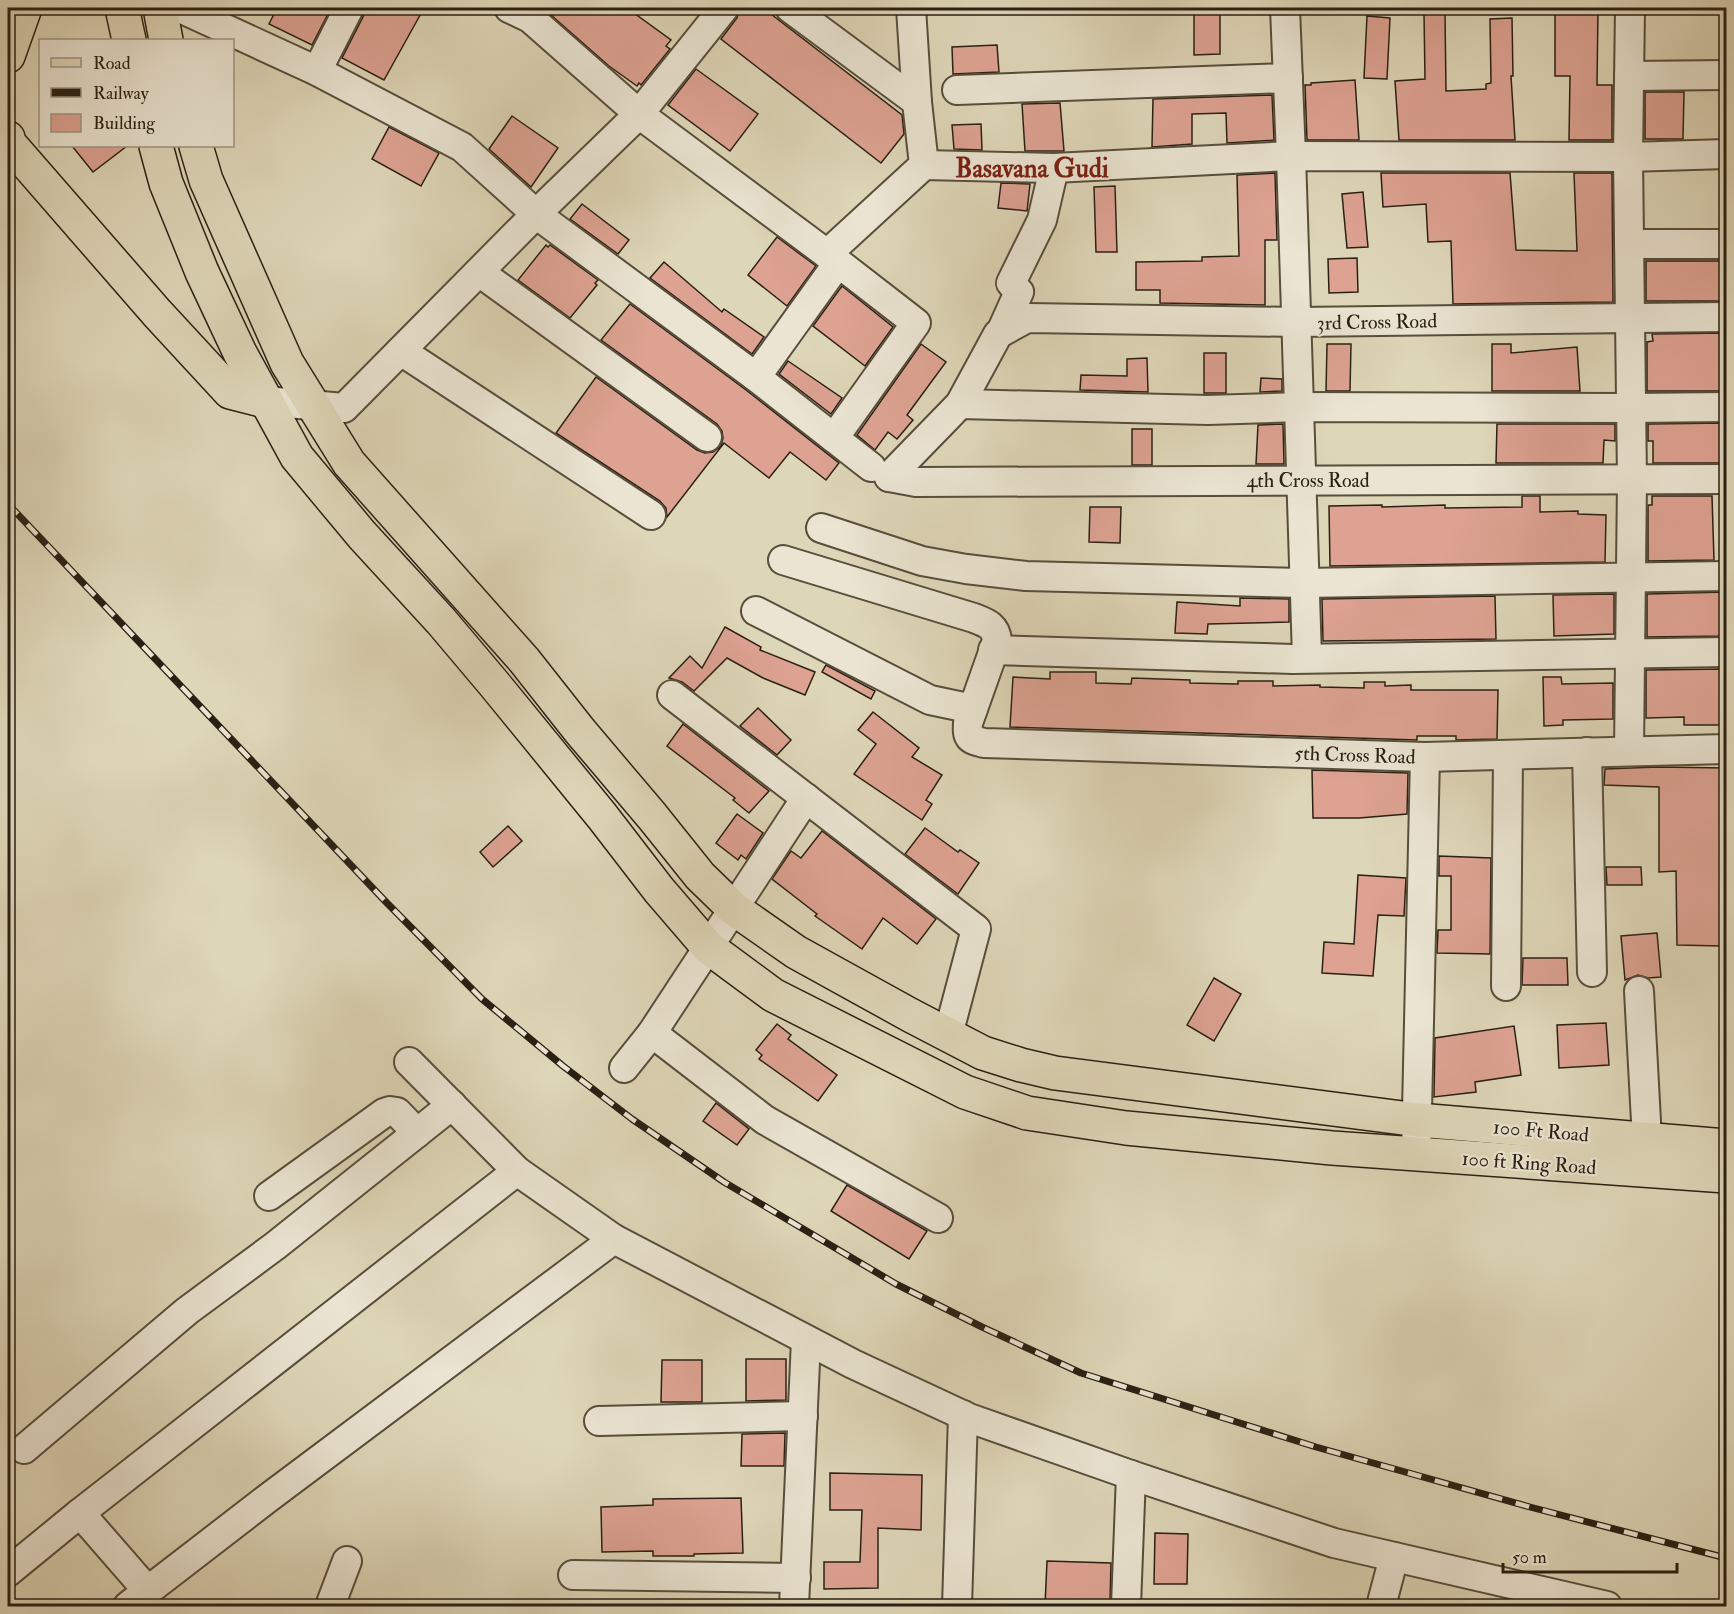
<svg xmlns="http://www.w3.org/2000/svg" width="1734" height="1614" font-family="'IM FELL Double Pica',serif">
<style>
.building{fill:#dda292;stroke:#2a2013;stroke-width:1.5}
.lines{fill:none;stroke-linecap:round;stroke-linejoin:round}
.minor-casing{stroke:#574e3c;stroke-width:32}
.primary-casing{stroke:#2a2013;stroke-width:36}
.minor{stroke:#eae4d1;stroke-width:28}
.primary{stroke:#ded6b8;stroke-width:33}
.rail-casing{stroke:#2a2013;stroke-width:7}
.rail{stroke:#eae4d1;stroke-width:4.5;stroke-dasharray:14;stroke-linecap:butt}
.labels{text-anchor:middle;dominant-baseline:central;stroke-width:4.5;stroke-linejoin:round;paint-order:stroke}
.street-label{font-size:20px;fill:#2a2013;stroke:#eae4d1}
.district-label{font-size:26px;font-weight:bold;fill:#7a1f14;stroke:#eae4d1}
</style>
<rect width="100%" height="100%" fill="#ded6b8"/>
<filter id="stains"><feTurbulence type="fractalNoise" baseFrequency=".00333" numOctaves="4"/><feColorMatrix values="0 0 0 0 .2 0 0 0 0 .09 0 0 0 0 .02 0 0 0 .5 -.17"/></filter>
<radialGradient id="worn" r=".72"><stop offset=".6" stop-color="#630" stop-opacity="0"/><stop offset="1" stop-color="#630" stop-opacity=".3"/></radialGradient>
<g class="building">
<path d="M277,8H331L312,45L269,24Z"/>
<path d="M365,8H424L384,80L342,58L364,15Z"/>
<path d="M543,8H627L671,40L666,46L670,49L641,85L639,83L637,86L609,66Z"/>
<path d="M740,8H763L902,115L904,134L881,163L721,39L737,18Z"/>
<path d="M1555,9L1598,10L1597,85H1612V140H1569L1570,76H1555Z"/>
<path d="M1194,13L1220,14V54L1194,55Z"/>
<path d="M1424,13H1445L1446,91L1486,89V84L1491,83L1490,19L1512,18L1513,76H1511L1515,140H1399L1395,81L1425,79Z"/>
<path d="M1367,16L1390,18L1387,79L1364,78Z"/>
<path d="M997,45L999,72L953,74L952,47Z"/>
<path d="M696,69L758,114L730,151L668,105Z"/>
<path d="M1355,80L1359,140H1307L1305,85H1311V83Z"/>
<path d="M1645,92H1684L1683,139H1645Z"/>
<path d="M1272,95L1274,140L1227,143L1226,113L1192,114V144L1152,147L1153,99Z"/>
<path d="M1060,103L1064,151H1025L1022,104Z"/>
<path d="M512,116L558,148L531,187L489,149Z"/>
<path d="M981,124L982,150L954,149L952,125Z"/>
<path d="M389,127L439,153L421,186L372,159Z"/>
<path d="M72,146H127L93,172Z"/>
<path d="M1275,173L1277,240H1265V305L1160,303V290H1136V262L1202,261V257L1239,256L1237,175Z"/>
<path d="M1381,173H1510L1516,250L1577,251L1574,173H1612L1613,302L1453,304L1451,241L1428,242L1426,204L1383,207Z"/>
<path d="M1001,183L1030,184L1027,211L998,208Z"/>
<path d="M1115,186L1117,252H1096L1094,187Z"/>
<path d="M1363,192L1368,247L1347,248L1342,194Z"/>
<path d="M582,204L629,240L618,254L570,219Z"/>
<path d="M777,237L816,266L787,306L748,275Z"/>
<path d="M546,245L548,247L550,245L598,280L595,283L597,285L570,318L518,280Z"/>
<path d="M1357,258L1358,292L1329,293L1328,259Z"/>
<path d="M1726,261V301H1646V261Z"/>
<path d="M664,262L722,312L724,309L764,337L752,354L650,278Z"/>
<path d="M842,286L893,327L865,366L813,326Z"/>
<path d="M630,304L746,390L839,463L826,480L790,452L769,478L724,443L667,517L666,508L660,501L556,433L596,377L697,450L705,453L713,452L721,446L723,438L722,431L717,424L601,340Z"/>
<path d="M1726,333V391H1647V342L1653,341L1652,334Z"/>
<path d="M921,344L946,362L907,415L913,420L897,439L888,432L875,450L857,435Z"/>
<path d="M1327,344H1351L1350,391H1326Z"/>
<path d="M1492,344H1511V353L1577,347L1580,391H1492Z"/>
<rect x="1204" y="353" width="22" height="40"/>
<path d="M1147,358L1148,392L1080,390L1081,375L1127,376V359Z"/>
<path d="M788,361L842,398L831,414L779,374Z"/>
<path d="M1261,378L1282,379V391L1260,392Z"/>
<path d="M1726,423V463H1653V441H1648V424Z"/>
<path d="M1283,424L1284,464H1256L1258,425Z"/>
<path d="M1497,424H1615V441L1604,440L1603,463H1496Z"/>
<rect x="1132" y="429" width="20" height="36"/>
<path d="M1522,496H1540V512L1578,511V514L1606,515L1605,562L1330,566L1329,506L1382,505V507L1445,505V508L1522,507Z"/>
<path d="M1652,496H1712L1714,560L1648,561V505H1652Z"/>
<path d="M1090,507H1121L1120,543L1089,542Z"/>
<path d="M1726,592V636L1647,637V594Z"/>
<path d="M1614,594V634L1554,636L1553,595Z"/>
<path d="M1495,596L1496,639L1323,641L1322,599Z"/>
<path d="M1240,598L1289,599V622L1208,624L1207,634L1175,633L1177,602L1240,606Z"/>
<path d="M725,627L761,647L760,650L815,672L805,695L763,678L727,658L694,691L682,682L669,678L690,656L702,668Z"/>
<path d="M826,665L875,691L871,699L822,672Z"/>
<path d="M1726,669V725H1684V717L1646,718V670Z"/>
<path d="M1050,672H1096V683L1131,684L1132,678L1190,680V683L1238,684V681H1273V686L1320,685V687L1364,688V682H1385V686L1411,685V690H1498L1497,739L1456,740V736H1417V740L1010,727L1013,677L1050,679Z"/>
<path d="M1543,677H1561L1562,684L1613,683V719L1563,720V725L1544,726Z"/>
<path d="M758,708L791,740L777,755L740,726Z"/>
<path d="M873,712L919,748L912,757L942,775L926,800L932,804L922,820L854,774L876,744L858,730Z"/>
<path d="M683,724L769,791L749,813L733,800L735,798L667,746Z"/>
<path d="M1658,767L1726,768V832L1721,833L1724,896H1721V946L1677,945L1676,871L1659,872V787L1604,785L1605,769Z"/>
<path d="M1312,770L1408,773L1407,814L1359,818H1313Z"/>
<path d="M737,814L763,833L746,859L741,855L738,860L716,843Z"/>
<path d="M508,826L522,841L493,867L480,852Z"/>
<path d="M925,828L958,852L960,850L979,863L958,894L905,854Z"/>
<path d="M822,831L936,919L917,944L883,918L862,949L815,916L817,914L772,879L791,851L801,858Z"/>
<path d="M1439,856L1491,858L1490,954L1437,953L1438,930H1451V876H1439Z"/>
<path d="M1606,867H1641L1642,885H1607Z"/>
<path d="M1358,875L1406,878L1404,916L1378,915L1373,976L1322,973L1324,942L1354,944Z"/>
<path d="M1657,933L1661,977L1648,978L1638,975L1625,980L1621,936Z"/>
<path d="M1523,958H1567L1568,985H1522Z"/>
<path d="M1214,978L1241,994L1214,1041L1187,1025Z"/>
<path d="M1606,1023L1609,1065L1559,1068L1557,1025Z"/>
<path d="M777,1024L791,1035L788,1039L837,1075L818,1101L759,1059L762,1055L756,1050Z"/>
<path d="M1514,1026L1521,1075L1475,1082L1476,1092L1434,1097L1435,1038Z"/>
<path d="M716,1103L749,1129L737,1145L703,1121Z"/>
<path d="M847,1185L927,1231L909,1259L831,1211Z"/>
<path d="M746,1359H786V1400L746,1401Z"/>
<path d="M662,1360H702V1402H661Z"/>
<path d="M785,1433L784,1466H741L742,1434Z"/>
<path d="M830,1473L922,1475L921,1530L878,1528V1588L824,1589V1562H860L862,1510H830Z"/>
<path d="M741,1498L743,1553L694,1554V1556H653V1551L602,1552L601,1507L653,1505V1499Z"/>
<path d="M1155,1533L1188,1534L1187,1584H1154Z"/>
<path d="M1047,1561L1111,1563L1110,1602H1107V1606H1045Z"/>
</g>
<g class="lines">
<g class="minor-casing">
<g id="minor">
<path d="M180,8L317,71L462,147L536,214L756,377L871,467"/>
<path d="M509,8L530,18L639,114L827,254L916,323L834,438"/>
<path d="M790,8L917,102"/>
<path d="M1285,8L1291,156L1307,658"/>
<path d="M317,71L349,8"/>
<path d="M1629,76L1726,75"/>
<path d="M957,90L1288,78"/>
<path d="M924,165L1054,168L1291,156L1628,157L1726,154"/>
<path d="M1629,244H1726"/>
<path d="M827,254L924,165L917,102L911,8"/>
<path d="M479,272L707,437"/>
<path d="M1001,332L1019,292L1011,283L1042,220L1054,168"/>
<path d="M401,351L651,515"/>
<path d="M756,377L838,263"/>
<path d="M265,401L344,408L536,214L639,114L724,8"/>
<path d="M960,404L1208,410L1299,407L1631,408L1726,407"/>
<path d="M889,477L960,404L998,334L1027,318L1297,322L1726,317"/>
<path d="M889,477L916,482L1726,479"/>
<path d="M821,528L922,561L966,569L1026,576L1304,583L1726,576"/>
<path d="M783,560L974,618C987,623 996,626 997,641L968,723C967,739 969,739 984,743L1425,757L1726,749"/>
<path d="M756,611L930,700L973,709"/>
<path d="M993,650L1293,659L1726,652"/>
<path d="M672,695L976,929L948,1035"/>
<path d="M1629,751L1632,480L1628,157L1630,8"/>
<path d="M1587,752L1592,972"/>
<path d="M1506,986L1508,755"/>
<path d="M1639,991L1647,1140"/>
<path d="M652,1033L765,1120L938,1218"/>
<path d="M409,1062L517,1171"/>
<path d="M624,1068L652,1033L806,798"/>
<path d="M1416,1155L1425,757"/>
<path d="M269,1196L384,1113L390,1111L397,1112L417,1133"/>
<path d="M599,1421L803,1416"/>
<path d="M24,1449L187,1311L275,1246L452,1105"/>
<path d="M80,1513L147,1590"/>
<path d="M8,1572L80,1513L517,1171L614,1239L853,1364L969,1418L1131,1475L1334,1543L1607,1606"/>
<path d="M573,1575L796,1578"/>
<path d="M128,1606L268,1498L614,1239"/>
<path d="M330,1606L347,1561"/>
<path d="M794,1606L806,1340"/>
<path d="M957,1606L963,1415"/>
<path d="M1126,1606L1131,1475"/>
<path d="M1381,1606L1394,1557"/>
</g>
</g>
<g class="primary-casing">
<g id="primary">
<path d="M122,8L129,40"/>
<path d="M160,8L166,40"/>
<path d="M8,56L25,8"/>
<path d="M8,138L9,143L157,313L230,392L265,401"/>
<path d="M156,146L166,183L202,272L240,353L297,457L362,535L441,621L495,685L602,816L659,890L708,947L773,995L965,1092L1027,1113L1126,1128L1332,1148L1726,1176"/>
<path d="M196,146L206,180L287,363L349,463L524,660L580,731L652,816L700,876L733,908L796,952L910,1015L983,1053L1021,1065L1055,1073L1418,1120L1726,1146"/>
</g>
</g>
<use href="#minor" class="minor"/>
<use href="#primary" class="primary"/>
<g class="rail-casing">
<path id="rail" d="M8,504L386,902L482,999L563,1066L632,1119L724,1182L896,1284L982,1327L1081,1373L1316,1447L1530,1507L1726,1558"/>
</g>
<use href="#rail" class="rail"/>
</g>
<g class="labels">
<g class="street-label">
<text transform="translate(1377 322) rotate(-1)">3rd Cross Road</text>
<text x="1308" y="480">4th Cross Road</text>
<text transform="translate(1355 755) rotate(2)">5th Cross Road</text>
<text transform="translate(1541 1131) rotate(5)">100 Ft Road</text>
<text transform="translate(1529 1163) rotate(4)">100 ft Ring Road</text>
</g>
<g class="district-label">
<text x="1032" y="169">Basavana Gudi</text>
</g>
</g>
<rect width="1734" height="1614" fill="none" stroke="#ded6b8" stroke-width="30"/>
<rect x="9" y="9" width="1716" height="1596" fill="none" stroke="#2a2013" stroke-width="3"/>
<rect x="15" y="15" width="1704" height="1584" fill="none" stroke="#2a2013" stroke-width="1.5"/>
<rect x="39" y="39" width="195" height="108" fill="#eae4d1" stroke="#9d9685" stroke-width="1.5"/>
<rect x="51" y="58" width="30" height="9" fill="#ded6b8" stroke="#9d9685" stroke-width="1.5"/>
<text x="93" y="69" font-size="18" fill="#2a2013">Road</text>
<rect x="51" y="88" width="30" height="9" fill="#2a2013" stroke="#9d9685" stroke-width="1.5"/>
<text x="93" y="99" font-size="18" fill="#2a2013">Railway</text>
<rect x="51" y="114" width="30" height="18" fill="#dda292" stroke="#9d9685" stroke-width="1.5"/>
<text x="93" y="129" font-size="18" fill="#2a2013">Building</text>
<path d="M1503 1563v9h174v-9" fill="none" stroke="#2a2013" stroke-width="3"/>
<text x="1512" y="1563" font-size="18" fill="#2a2013" stroke="#eae4d1" stroke-width="4.5" paint-order="stroke">50 m</text>
<rect width="100%" height="100%" filter="url(#stains)"/>
<rect width="100%" height="100%" fill="url(#worn)"/>
</svg>
